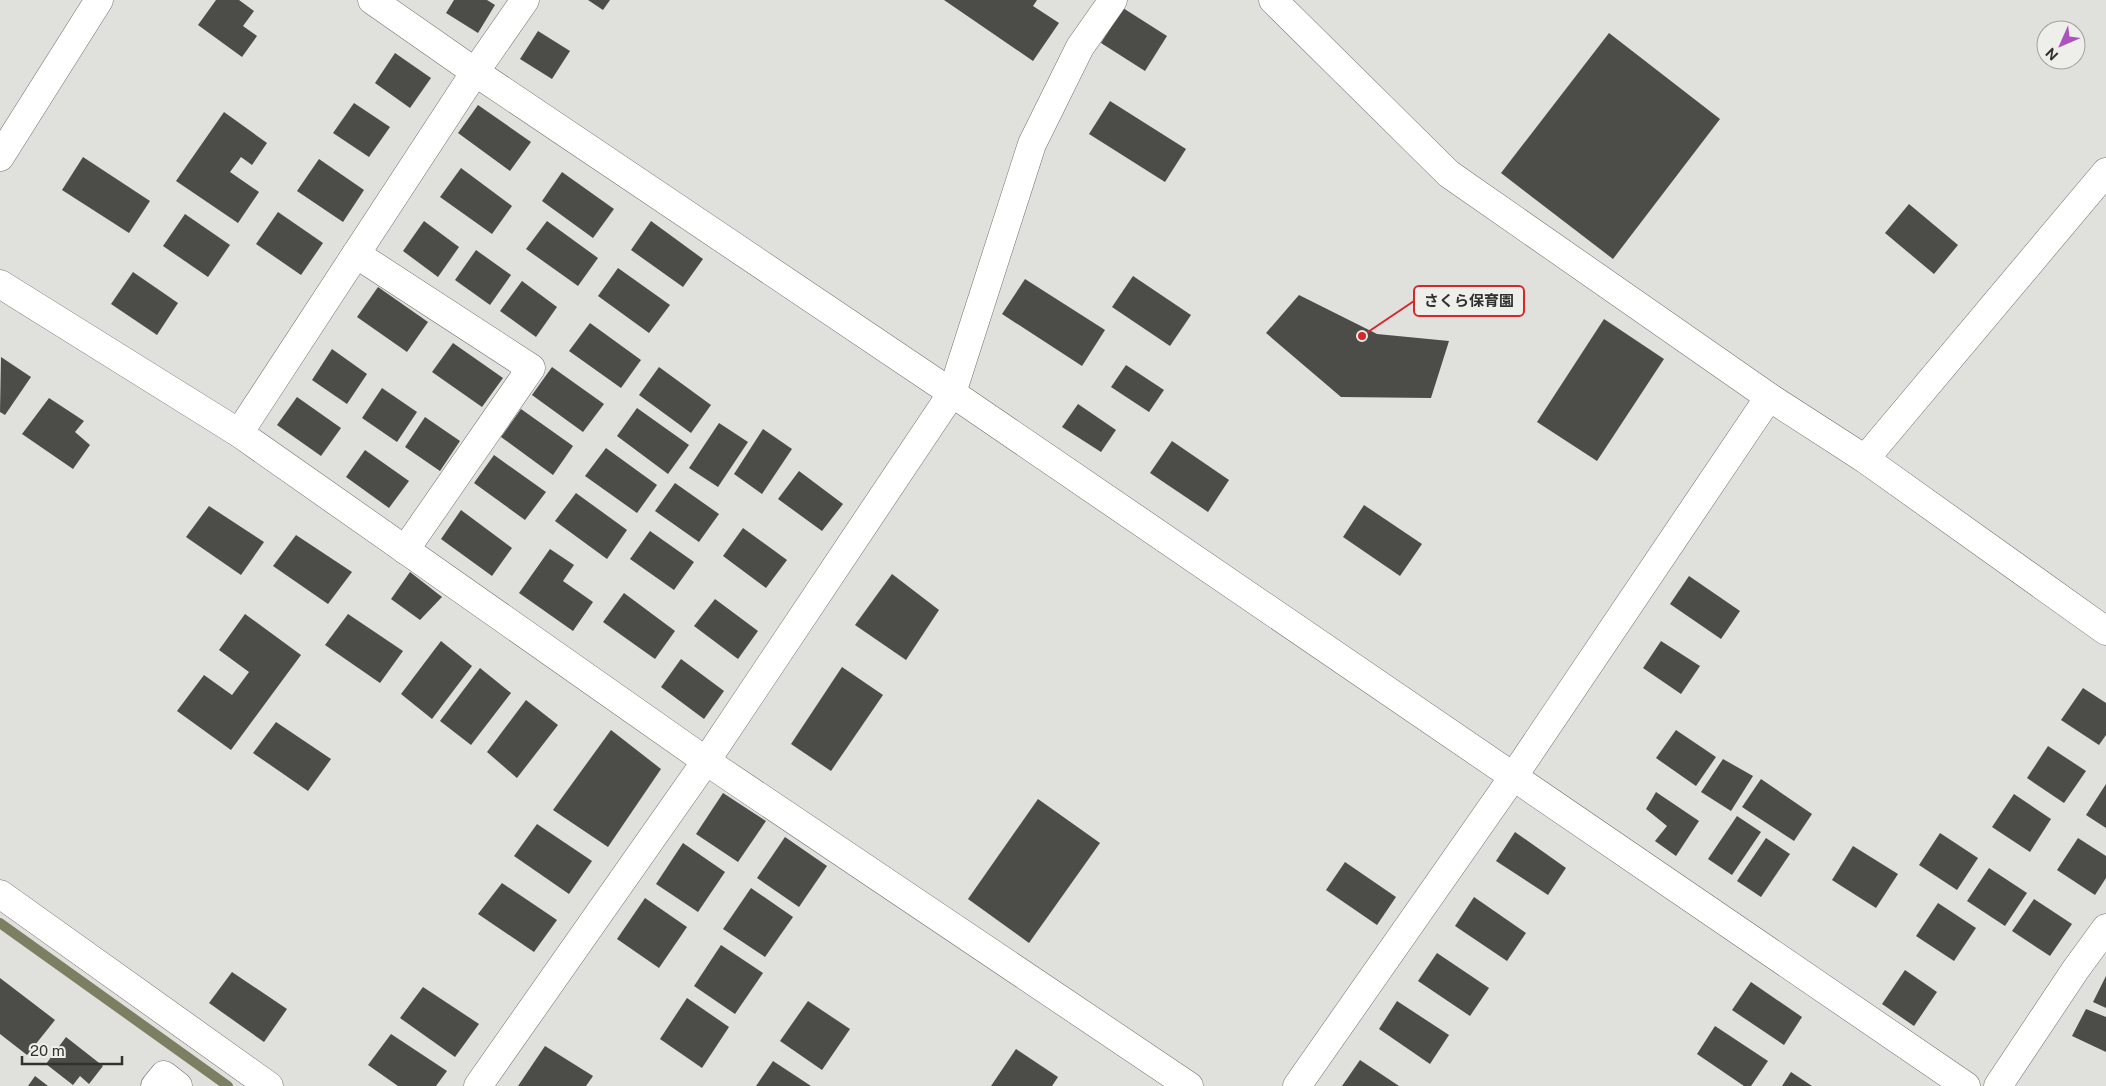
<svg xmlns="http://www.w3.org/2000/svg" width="2106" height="1086" font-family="'Public Sans','Noto Sans JP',sans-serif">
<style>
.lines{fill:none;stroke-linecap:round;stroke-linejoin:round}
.stream{stroke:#7d7f62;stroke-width:10}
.building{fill:#4c4c49}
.street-casing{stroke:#71716e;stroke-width:29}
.secondary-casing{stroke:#71716e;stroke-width:29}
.street{stroke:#fff;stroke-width:28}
.secondary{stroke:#fff;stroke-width:28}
.leader{fill:none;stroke:#d62828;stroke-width:2}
.callout-dot{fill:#d62828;stroke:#eeeeea;stroke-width:2}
.callout{fill:#eeeeea;stroke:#d62828;stroke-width:2}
.callout-label{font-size:15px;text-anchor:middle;font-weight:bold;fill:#313230}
</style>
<rect width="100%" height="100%" fill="#e0e1dd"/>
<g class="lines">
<path class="stream" d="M0,923L228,1086"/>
</g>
<g class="building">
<path d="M216,0H239L254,11L243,26L257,36L242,57L198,25Z"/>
<path d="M454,0H487L495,5L478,33L446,13Z"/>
<path d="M588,0H610L603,10Z"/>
<path d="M944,0H1037L1033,6L1059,23L1033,61Z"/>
<path d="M1123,8L1167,36L1145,71L1101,43Z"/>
<path d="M538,31L570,51L552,79L520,59Z"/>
<path d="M1609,33L1720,119L1613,259L1501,173Z"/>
<path d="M395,53L431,78L410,108L375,83Z"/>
<path d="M1110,101L1186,149L1165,182L1089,134Z"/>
<path d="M354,103L390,127L369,157L333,133Z"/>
<path d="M478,105L531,142L510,171L458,133Z"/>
<path d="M224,112L267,143L252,165L241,157L230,172L259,192L238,223L176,181Z"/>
<path d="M83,157L150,201L129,233L62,190Z"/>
<path d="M319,159L364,190L343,222L297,191Z"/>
<path d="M461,168L512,206L492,234L440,197Z"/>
<path d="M562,172L614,209L593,238L542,201Z"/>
<path d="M1909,204L1958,245L1934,274L1885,233Z"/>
<path d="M278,212L323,243L301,275L256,244Z"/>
<path d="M185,214L230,245L208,277L163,246Z"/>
<path d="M424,221L459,247L438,277L403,251Z"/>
<path d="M547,221L598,258L578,286L526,249Z"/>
<path d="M651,221L703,259L683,287L631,250Z"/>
<path d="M476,250L511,275L490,305L455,280Z"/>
<path d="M618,268L670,305L649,333L598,296Z"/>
<path d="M133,272L178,303L157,335L111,304Z"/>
<path d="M1133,276L1191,315L1170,346L1112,307Z"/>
<path d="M1025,279L1105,330L1082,366L1002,314Z"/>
<path d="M522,281L557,307L536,337L500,311Z"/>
<path d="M378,287L428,322L407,352L357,317Z"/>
<path d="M1299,295L1377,334L1449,341L1431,398L1341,397L1266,333Z"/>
<path d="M1604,319L1664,359L1597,461L1537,422Z"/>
<path d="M590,323L641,360L621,388L569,351Z"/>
<path d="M453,343L503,378L482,407L432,372Z"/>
<path d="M332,349L367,374L347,404L312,380Z"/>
<path d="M1,357L31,377L5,415L0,412Z"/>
<path d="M1126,365L1164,390L1149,412L1111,387Z"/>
<path d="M552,367L604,404L583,432L532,395Z"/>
<path d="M659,367L711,405L691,433L639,395Z"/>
<path d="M382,388L417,412L397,442L362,418Z"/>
<path d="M297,397L341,428L321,456L277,425Z"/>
<path d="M49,398L84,421L75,432L90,445L73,469L22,434Z"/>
<path d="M1078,404L1116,430L1101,452L1062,427Z"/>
<path d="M637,408L689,445L668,474L617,436Z"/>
<path d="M521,409L573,446L553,475L501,437Z"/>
<path d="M425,417L460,441L440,471L405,447Z"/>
<path d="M719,423L748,442L718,487L689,468Z"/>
<path d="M763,429L792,449L762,494L734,474Z"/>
<path d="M1172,441L1229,480L1208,512L1150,473Z"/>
<path d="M606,448L657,485L637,513L585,476Z"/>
<path d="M365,450L409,481L389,508L346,477Z"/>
<path d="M494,455L546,492L525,520L474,483Z"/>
<path d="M799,471L843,504L822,531L778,499Z"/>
<path d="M675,483L719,514L699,542L655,511Z"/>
<path d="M576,493L627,530L607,559L555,521Z"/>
<path d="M1364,505L1422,544L1400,576L1343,537Z"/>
<path d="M209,506L264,542L241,575L186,537Z"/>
<path d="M461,510L512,548L492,576L441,539Z"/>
<path d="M743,528L787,560L766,588L723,556Z"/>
<path d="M650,531L694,562L674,590L630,559Z"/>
<path d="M296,535L352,572L328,604L273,566Z"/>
<path d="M550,549L574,565L563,581L593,602L573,631L519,593Z"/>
<path d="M410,572L442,597L420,620L391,599Z"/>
<path d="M892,574L939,610L906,660L855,625Z"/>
<path d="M1689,576L1740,611L1721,639L1670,604Z"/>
<path d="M624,593L675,631L655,659L603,622Z"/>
<path d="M715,599L758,631L738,659L694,626Z"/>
<path d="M245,614L301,655L231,750L177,711L204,675L232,695L249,672L219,650Z"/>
<path d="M348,614L403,651L380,683L325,645Z"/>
<path d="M441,641L472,666L432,719L401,694Z"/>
<path d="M1661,641L1700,666L1681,694L1643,668Z"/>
<path d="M681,659L724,691L704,719L661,687Z"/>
<path d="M842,667L883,695L831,771L791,744Z"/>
<path d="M480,668L511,693L471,745L440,721Z"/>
<path d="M2083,688L2106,703V735L2099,745L2061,720Z"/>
<path d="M526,700L558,725L517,778L487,752Z"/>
<path d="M276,722L331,759L308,791L253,753Z"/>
<path d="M611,730L661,769L608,847L553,810Z"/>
<path d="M1676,730L1716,757L1696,786L1656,758Z"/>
<path d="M2048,746L2086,771L2064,803L2027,778Z"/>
<path d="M1723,759L1753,776L1731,811L1701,792Z"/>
<path d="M1761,779L1812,814L1794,841L1742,807Z"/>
<path d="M2106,784V828L2086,815Z"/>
<path d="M1656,792L1699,821L1676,856L1655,841L1667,826L1646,809Z"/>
<path d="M723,793L766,821L738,862L696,834Z"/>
<path d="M2014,794L2051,819L2030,852L1992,827Z"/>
<path d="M1038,799L1100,843L1029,943L968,899Z"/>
<path d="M1737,816L1761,832L1732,875L1708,859Z"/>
<path d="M537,824L592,861L569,894L514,856Z"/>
<path d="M1515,832L1566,868L1548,895L1496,861Z"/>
<path d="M1940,833L1978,858L1957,890L1919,865Z"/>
<path d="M785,837L827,866L799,907L757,878Z"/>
<path d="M1766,838L1790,854L1761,897L1737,881Z"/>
<path d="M2078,838L2106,856V878L2095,895L2057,870Z"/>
<path d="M683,843L725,872L698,912L656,884Z"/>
<path d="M1853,846L1898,874L1876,908L1832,880Z"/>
<path d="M1345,862L1396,897L1377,925L1326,890Z"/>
<path d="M1989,868L2027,893L2005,926L1967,901Z"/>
<path d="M502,883L557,920L534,952L478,914Z"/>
<path d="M751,888L793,917L765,957L723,929Z"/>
<path d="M1474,897L1526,933L1507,961L1455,926Z"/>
<path d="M645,898L687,927L659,968L617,939Z"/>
<path d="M2034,899L2072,924L2050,956L2012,931Z"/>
<path d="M1938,903L1976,928L1954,961L1916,936Z"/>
<path d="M721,945L763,973L735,1014L694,986Z"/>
<path d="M1437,953L1489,988L1470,1016L1418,981Z"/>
<path d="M1905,970L1937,992L1914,1026L1882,1004Z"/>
<path d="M232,972L287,1009L264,1042L209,1003Z"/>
<path d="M2106,976V1008L2093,1002Z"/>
<path d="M0,978L55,1020L27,1055L0,1034Z"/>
<path d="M1751,982L1802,1017L1784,1045L1732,1010Z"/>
<path d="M423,987L479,1024L455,1057L400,1018Z"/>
<path d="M687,998L729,1027L702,1068L660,1039Z"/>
<path d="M808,1001L850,1029L822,1070L780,1041Z"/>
<path d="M1397,1001L1449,1035L1430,1064L1379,1029Z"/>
<path d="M2086,1009L2106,1017V1052L2072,1036Z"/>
<path d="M1715,1026L1768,1061L1751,1086H1744L1697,1054Z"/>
<path d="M391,1034L447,1071L436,1086H398L368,1065Z"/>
<path d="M66,1037L103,1066L89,1084L80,1076L73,1085L46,1064Z"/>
<path d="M545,1046L593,1076L586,1086H518Z"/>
<path d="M1016,1049L1058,1077L1052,1086H991Z"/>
<path d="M1360,1060L1399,1086H1342Z"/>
<path d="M773,1061L811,1086H756Z"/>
<path d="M1791,1072L1812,1086H1782Z"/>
<path d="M35,1076L48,1086H28Z"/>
</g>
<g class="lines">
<g class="street-casing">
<g id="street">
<path d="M372,0L475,72L952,393L1966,1086"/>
<path d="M1273,0L1449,174L1769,397L1865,459L2106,631"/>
<path d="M356,254L531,368L405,550"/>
<path d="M0,284L239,433L706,761L1189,1086"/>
<path d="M239,433L475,72L525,0"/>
<path d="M1865,459L2106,172"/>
<path d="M0,894L269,1086"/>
<path d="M155,1086L164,1075L178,1086"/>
<path d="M478,1086L706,761L952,393L1032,144L1080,47L1113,0"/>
<path d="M1297,1086L1513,777L1769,397"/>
<path d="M1998,1086L2076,969L2106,928"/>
</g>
</g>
<g class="secondary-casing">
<path id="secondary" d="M0,157L99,0"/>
</g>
<use href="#street" class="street"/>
<use href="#secondary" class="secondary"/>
</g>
<path class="leader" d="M1362 336L1414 301"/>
<circle class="callout-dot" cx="1362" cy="336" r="5"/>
<rect class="callout" x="1414" y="286" width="110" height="30" rx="5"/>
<g class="callout-label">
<text x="1469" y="306">さくら保育園</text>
</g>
<g transform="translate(2061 45) rotate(225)"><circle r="24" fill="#eeeeea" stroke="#a2a3a0"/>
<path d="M0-4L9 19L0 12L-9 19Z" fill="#ab52be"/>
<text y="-8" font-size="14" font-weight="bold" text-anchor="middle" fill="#313230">N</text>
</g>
<path d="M22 1056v8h100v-8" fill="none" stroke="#313230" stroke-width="2.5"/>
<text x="30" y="1056" font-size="15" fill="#313230" stroke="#eeeeea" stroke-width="4" paint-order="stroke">20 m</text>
</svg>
